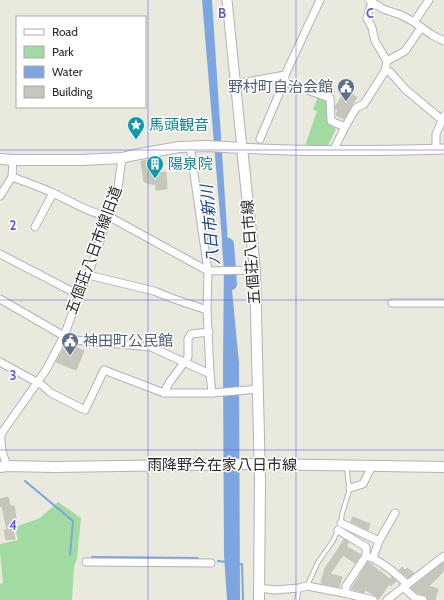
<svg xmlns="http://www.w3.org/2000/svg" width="444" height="600" font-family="Cabin,'Noto Sans JP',sans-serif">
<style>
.green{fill:#a1dba1}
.water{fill:#7da5e0}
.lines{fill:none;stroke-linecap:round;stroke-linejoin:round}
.stream{stroke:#7da5e0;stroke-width:2}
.river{stroke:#7da5e0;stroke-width:12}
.building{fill:#c6c6bc;stroke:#c6c5b8}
.service-casing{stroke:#b3b1bc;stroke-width:5.5}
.minor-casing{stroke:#b3b1bc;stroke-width:9}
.tertiary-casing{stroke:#b3b1bc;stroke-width:11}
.secondary-casing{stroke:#b3b1bc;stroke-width:12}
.service{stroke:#fff;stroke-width:3.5}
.minor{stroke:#fff;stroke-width:7}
.tertiary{stroke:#fff;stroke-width:9}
.secondary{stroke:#fff;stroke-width:10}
.grid{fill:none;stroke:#6651e4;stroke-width:1;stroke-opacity:0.55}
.labels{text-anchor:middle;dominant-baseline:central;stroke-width:3;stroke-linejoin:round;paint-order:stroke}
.service-label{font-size:15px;fill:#4e5e75;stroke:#fff;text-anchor:end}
.culture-label{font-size:15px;fill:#0d838f;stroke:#fff;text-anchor:start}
.street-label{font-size:15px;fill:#2a2a2a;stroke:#fff}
.water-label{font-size:16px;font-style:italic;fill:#1d418b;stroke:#fff}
.grid-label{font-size:13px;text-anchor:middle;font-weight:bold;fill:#6651e4;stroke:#fff;stroke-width:3;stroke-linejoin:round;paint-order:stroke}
</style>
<rect width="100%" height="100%" fill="#eae9de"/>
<g class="green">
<path d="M318,96L327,100L328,123L336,129L327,148L305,146L317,111L313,110Z"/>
<path d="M58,502L81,518L77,559L74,566L72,600H0V584L3,583L0,553V544L18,540L15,527L40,518Z"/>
</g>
<path class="water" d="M202,0H212L229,259L239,363L240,600H227L224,555L223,366L224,263Z"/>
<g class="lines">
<g class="stream">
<path d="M25,481L73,521L70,555"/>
<path d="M92,557L198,558"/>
<path d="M218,561L227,562"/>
<path d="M237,564H242L243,600"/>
</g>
<path class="river" d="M228,244L231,284"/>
</g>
<g class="building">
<path d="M345,91L357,97L344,119L336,115L338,110L335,108V107Z"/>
<path d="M150,160L151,173L166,172L167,189L156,190V185L144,182L141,161Z"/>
<path d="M72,346L84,351L76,370L56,362L64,348L70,350Z"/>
<path d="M8,497L10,506H14L17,524L12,525L15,539L6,540L4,530H7L2,506L0,507V499Z"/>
<path d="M353,517L370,524L368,530L351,522Z"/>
<path d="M344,539L349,542L346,546L361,555L355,563L343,555L330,574L342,577L339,587L321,583L325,568L337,551Z"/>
<path d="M368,562L390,579L392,577L396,581L391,586L389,584L379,599L376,596L365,590L364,593L351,589Z"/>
<path d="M444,562V571L429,586L438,589L435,600H428L426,596L417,593L411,588Z"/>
<path d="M402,567L405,570L407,568L414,573L408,578L399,570Z"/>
</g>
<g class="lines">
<g class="service-casing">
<g id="service">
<path d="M341,523L342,514L350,488L348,481L347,466"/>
<path d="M307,586L318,562L333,541L338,530"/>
<path d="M297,600L299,588"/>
</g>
</g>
<g class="minor-casing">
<g id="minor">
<path d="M369,0L383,9L401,15L414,22L432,35L444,41"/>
<path d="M372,2L367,18L372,28L375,41L387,61"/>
<path d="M414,22L429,0"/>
<path d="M385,71L390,72L405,89L442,120"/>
<path d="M284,82L330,98L331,121L345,127"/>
<path d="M235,84L285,75"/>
<path d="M260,139L284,82L285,75L320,0"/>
<path d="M190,146L208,271L207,310L210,374L212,393"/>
<path d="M436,150V134L444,116"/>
<path d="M333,151L345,127L356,108L364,104L385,71L387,61L405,51L421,28"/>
<path d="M12,177L13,160"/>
<path d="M0,196L12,177C26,182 40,187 53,193C71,201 88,213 108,216L208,271L255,270"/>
<path d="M35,227L53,193"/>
<path d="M0,254L79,295"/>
<path d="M88,275L154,291L174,299L207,310"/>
<path d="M0,299L64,336L75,340L151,347L210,374"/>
<path d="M392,303H444"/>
<path d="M0,362L42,385L51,393L85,410L104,370L164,393H212L258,389"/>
<path d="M164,393L169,383L188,357V339L191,334L209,332"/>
<path d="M7,466C3,455 0,446 1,434L46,370L64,336L79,295L88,275L118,188L122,158"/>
<path d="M350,488L363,484L372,466"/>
<path d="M341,523L379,541"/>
<path d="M338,530L366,547V556L346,586V593"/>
<path d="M369,557C383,562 396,574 407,584"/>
<path d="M373,558L379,541L395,513"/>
<path d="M86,562L211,563"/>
<path d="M403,587L415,598L423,600"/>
<path d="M259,588L275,590L299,588L307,586L344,593L373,600"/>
<path d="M387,600L444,556"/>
</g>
</g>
<g class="tertiary-casing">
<path id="tertiary" d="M227,0L242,148C309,152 377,151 444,149"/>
</g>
<g class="secondary-casing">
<g id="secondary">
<path d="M0,159L13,160H81L122,158L134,155L179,147L208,146L242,148L255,270L260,480L259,600"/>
<path d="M0,467L7,466L55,467L252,464L444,467"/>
</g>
</g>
<use href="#service" class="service"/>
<use href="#minor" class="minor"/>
<use href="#tertiary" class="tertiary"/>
<use href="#secondary" class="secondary"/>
</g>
<path class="grid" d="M148,0V600M296,0V600M0,150H444M0,300H444M0,450H444"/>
<defs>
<g id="civic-pin" transform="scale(0.9)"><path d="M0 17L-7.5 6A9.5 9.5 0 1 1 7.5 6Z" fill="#5c6f8a" stroke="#fff"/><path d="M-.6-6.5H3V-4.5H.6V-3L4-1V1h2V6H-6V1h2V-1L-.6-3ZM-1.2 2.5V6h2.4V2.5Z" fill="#fff"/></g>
<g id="sight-pin" transform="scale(0.9)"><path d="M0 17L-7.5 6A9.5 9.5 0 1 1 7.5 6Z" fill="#0f9aa8" stroke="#fff"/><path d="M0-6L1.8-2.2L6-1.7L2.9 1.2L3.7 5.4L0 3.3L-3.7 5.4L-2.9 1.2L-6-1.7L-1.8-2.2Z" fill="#fff"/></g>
<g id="building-pin" transform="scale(0.9)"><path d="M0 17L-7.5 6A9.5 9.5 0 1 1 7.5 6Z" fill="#0f9aa8" stroke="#fff"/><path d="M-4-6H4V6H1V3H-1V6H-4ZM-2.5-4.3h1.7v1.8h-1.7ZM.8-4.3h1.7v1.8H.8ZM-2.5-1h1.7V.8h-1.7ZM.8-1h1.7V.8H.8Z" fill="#fff"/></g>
</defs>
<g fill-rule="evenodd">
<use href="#civic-pin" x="346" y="87"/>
<use href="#sight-pin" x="136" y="125"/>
<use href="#building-pin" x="155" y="164"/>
<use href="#civic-pin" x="70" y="341"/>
</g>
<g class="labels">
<g class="service-label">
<text x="333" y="87">野村町自治会館</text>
<text x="83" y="341" text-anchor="start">神田町公民館</text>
</g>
<g class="culture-label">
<text x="149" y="125">馬頭観音</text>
<text x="168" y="164">陽泉院</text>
</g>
<g class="street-label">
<text transform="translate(94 250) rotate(-70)">五個荘八日市線旧道</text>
<text transform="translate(251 252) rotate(-94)">五個荘八日市線</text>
<text x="222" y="465">雨降野今在家八日市線</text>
</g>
<g class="water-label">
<text transform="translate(210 225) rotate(-95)">八日市新川</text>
</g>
</g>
<g class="grid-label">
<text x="222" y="18">B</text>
<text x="370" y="18">C</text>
<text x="13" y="230">2</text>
<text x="13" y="380">3</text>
<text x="13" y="530">4</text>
</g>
<rect x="16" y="16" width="130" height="92" fill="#ffffff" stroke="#aaaaaa"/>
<rect x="24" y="29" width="20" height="6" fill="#ffffff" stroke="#aaaaaa"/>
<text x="52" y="36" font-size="12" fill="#2a2a2a">Road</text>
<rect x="24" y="46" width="20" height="12" fill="#a1dba1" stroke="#aaaaaa"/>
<text x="52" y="56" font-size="12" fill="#2a2a2a">Park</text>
<rect x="24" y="66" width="20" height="12" fill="#7da5e0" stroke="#aaaaaa"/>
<text x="52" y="76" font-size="12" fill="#2a2a2a">Water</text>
<rect x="24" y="86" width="20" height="12" fill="#c6c6bc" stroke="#aaaaaa"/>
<text x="52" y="96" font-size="12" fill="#2a2a2a">Building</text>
</svg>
